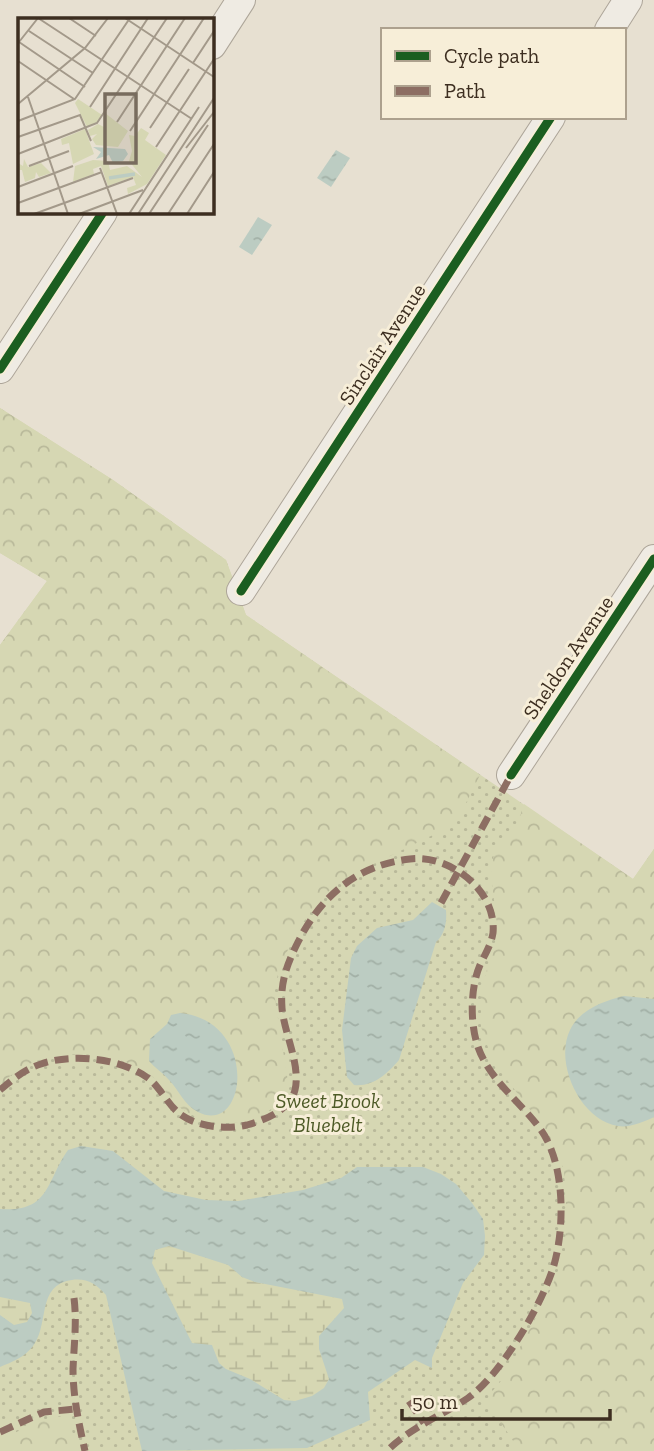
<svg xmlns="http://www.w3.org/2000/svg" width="654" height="1451" font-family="'Zilla Slab',serif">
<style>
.grass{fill:url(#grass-dots)}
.forest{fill:url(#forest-crowns);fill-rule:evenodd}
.wetland{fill:url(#wetland-marsh)}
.water{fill:url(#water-ripples);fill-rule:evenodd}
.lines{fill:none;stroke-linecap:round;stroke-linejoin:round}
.street-casing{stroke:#ada599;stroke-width:30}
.street{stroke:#efebe3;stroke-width:28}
.quiet{stroke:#8d6e63;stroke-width:7;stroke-dasharray:14 7;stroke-linecap:butt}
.cycleway-casing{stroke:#f7eed8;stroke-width:13}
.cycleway{stroke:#1b5e20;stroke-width:9}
.labels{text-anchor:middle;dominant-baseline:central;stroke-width:6;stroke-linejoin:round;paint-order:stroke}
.street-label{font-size:21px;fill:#3d2e20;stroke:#f7eed8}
.park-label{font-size:21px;font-style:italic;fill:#4d5a26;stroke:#f7eed8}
.inset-river{fill:none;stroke:#bcccc2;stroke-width:3.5}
.inset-road{fill:none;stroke:#a3998a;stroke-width:2}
.view{fill:#786c5e;fill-opacity:0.15;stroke:#786c5e;stroke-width:3.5}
.inset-edge{fill:none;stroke:#3d2e20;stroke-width:3.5}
</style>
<defs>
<pattern id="grass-dots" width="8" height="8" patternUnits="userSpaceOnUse" patternTransform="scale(1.75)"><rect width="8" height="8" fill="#d6d7b3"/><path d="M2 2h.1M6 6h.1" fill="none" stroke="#b9b99a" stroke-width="1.8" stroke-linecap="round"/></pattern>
<pattern id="forest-crowns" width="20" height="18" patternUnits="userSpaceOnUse" patternTransform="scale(1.75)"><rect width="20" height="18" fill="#d6d7b3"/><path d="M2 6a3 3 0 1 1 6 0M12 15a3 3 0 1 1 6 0" fill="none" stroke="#b9b99a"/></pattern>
<pattern id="wetland-marsh" width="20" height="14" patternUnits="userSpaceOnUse" patternTransform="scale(1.75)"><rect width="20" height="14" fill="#d6d7b3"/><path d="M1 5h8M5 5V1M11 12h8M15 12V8" fill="none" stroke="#b9b99a"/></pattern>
<pattern id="water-ripples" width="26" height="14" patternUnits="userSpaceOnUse" patternTransform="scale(1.75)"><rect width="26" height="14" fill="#bcccc2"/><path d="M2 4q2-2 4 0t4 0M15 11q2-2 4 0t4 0" fill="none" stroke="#a2b0a6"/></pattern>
</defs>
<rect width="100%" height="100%" fill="#e7e0d1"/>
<path class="grass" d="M0,408L113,480L226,560L246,615L633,879L654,849V1451H0V645L47,581L0,553Z"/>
<g class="forest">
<path d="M0,408L113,480L226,560L246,615L480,775L460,815L439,832L343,879L317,901L294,937L279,969L274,993L289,1088C270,1126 216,1133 182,1109C169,1100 162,1083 149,1074C116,1051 57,1047 21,1068C14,1072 7,1079 0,1084V645L47,581L0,553ZM167,1024L223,1114C189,1120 181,1088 158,1071L150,1039Z"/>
<path d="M524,804L633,879L654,849V999C632,991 607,999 588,1010L643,1123L654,1117V1451H520L490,1407V1394L505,1376L552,1287L565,1251L566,1204L564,1170L549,1134L493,1062L481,1027V990L498,932L491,876L494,852L515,832Z"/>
<path d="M63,1416L71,1427L78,1451H0V1440L39,1421Z"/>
</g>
<g class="wetland">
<path d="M169,1246L228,1265L242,1277L255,1282L342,1299L344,1308L319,1336V1349L329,1379C307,1419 276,1393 250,1379C236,1372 221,1372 218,1355L192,1343L152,1263L155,1250Z"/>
<path d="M0,1297L30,1303L32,1313L27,1322L14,1325L0,1315Z"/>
</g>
<g class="water">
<path d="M336,150L350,158L331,187L317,178Z"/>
<path d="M258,217L272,225L252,255L239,247Z"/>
<path d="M432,902L446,910C447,922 445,934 436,942L399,1060C387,1074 373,1087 354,1085L347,1077L342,1030L351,958L357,946L377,928L413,920Z"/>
<path d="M624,996L654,999V1117C644,1122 629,1128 618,1126C580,1120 554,1063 570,1030C580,1009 604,1001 624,996Z"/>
<path d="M180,1013C260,1021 247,1137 198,1112C184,1105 179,1090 169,1080C163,1073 155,1068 149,1061L150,1039L167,1024L171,1015Z"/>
<path d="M81,1146L113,1151L164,1191L206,1200L238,1201L303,1190L341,1178L357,1167H423L441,1174L456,1184L472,1203L483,1219L485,1236L484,1255L463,1283L432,1358V1368L415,1360L368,1392L370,1420L307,1448L142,1451L106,1295C96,1284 87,1278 72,1280C36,1285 50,1324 33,1346C25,1357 12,1362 0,1367V1315L14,1325L27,1322L32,1313L30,1303L0,1297V1209C50,1213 46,1181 68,1150ZM169,1246L228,1265L242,1277L255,1282L342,1299L344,1308L319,1336V1349L329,1379L324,1388L312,1396L295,1401L284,1400L250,1379L226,1369L219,1363L212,1345L192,1343L152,1263L155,1250Z"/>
</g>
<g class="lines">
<g class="street-casing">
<g id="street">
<path d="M609,30L628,0"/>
<path d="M212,45L241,0"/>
<path d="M0,369L103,212"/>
<path d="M241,591L551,117"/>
<path d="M511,775L654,559"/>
</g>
</g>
<use href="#street" class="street"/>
<g class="quiet">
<path d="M441,903L511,775"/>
<path d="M0,1090C12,1080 25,1069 41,1064C73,1053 120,1058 148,1078C161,1088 167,1104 180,1114C197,1127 227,1130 247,1125C265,1120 290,1110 295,1090C301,1065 284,1033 282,1008C280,982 287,964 298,942C321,896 357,865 410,859C449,854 497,890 493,933C491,945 485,954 480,965C470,988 470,1024 478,1047C490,1081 521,1102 541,1130C565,1164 565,1226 554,1265C543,1303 501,1375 468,1398C441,1416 411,1427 387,1451"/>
<path d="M74,1298C77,1322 74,1345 73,1369C73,1397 79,1424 85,1451"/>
<path d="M409,1401L424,1423"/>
<path d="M0,1432L44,1412L76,1409"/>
</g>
<g class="cycleway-casing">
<g id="cycleway">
<path d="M0,369L103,212"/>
<path d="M241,591L551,117"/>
<path d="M511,775L654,559"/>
</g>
</g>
<use href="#cycleway" class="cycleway"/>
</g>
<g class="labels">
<g class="street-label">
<text transform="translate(382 344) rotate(-57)">Sinclair Avenue</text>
<text transform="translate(568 657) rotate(-56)">Sheldon Avenue</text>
</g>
<g class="park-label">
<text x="328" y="1100">Sweet Brook<tspan x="328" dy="24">Bluebelt</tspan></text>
</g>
</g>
<g transform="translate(18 18)">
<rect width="196" height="196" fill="#e7e0d1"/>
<path d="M60,81L84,97L78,105L69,109L57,85ZM87,95L110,113L100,129L78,127L74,121L79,116L72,118L70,112L80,106L86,109ZM123,110L131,115L127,122L148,137L129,166L110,176L109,170L118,167L115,159L90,168L83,148L75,151L76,156L55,164L57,148L75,142L90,143L92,152L109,148L124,159L111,143L114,133L111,117L117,118ZM67,111L76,136L55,146L51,125L44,127L43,121ZM6,141L10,149L23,145L33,155L21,159L18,154L17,160L7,164L4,152H0V145L5,148Z" fill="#d6d7b3"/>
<path d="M75,129L107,131L110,136L105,143L95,145L91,137L78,141L83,134Z" fill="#bcccc2"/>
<path class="inset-river" d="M91,160L117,156"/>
<path class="inset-road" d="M20,0L174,101M51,0L78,18M107,0L196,59M11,13L75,55M1,24L67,69M1,24L20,0M0,43L56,81M175,45L196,13M10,79L50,196M0,86L67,30L90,0M72,89L130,0M0,103L57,81L112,0M99,104L167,0M132,110L171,51M112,113L186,0M0,119L62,97L73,123M138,129L196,41M168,130L196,94M0,136L79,105L149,0M11,148L51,133M82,150L99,196M0,169L55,148M0,185L84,154M16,196L115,160M61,196L125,172M111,196L181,89M120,196L196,80M131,196L190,107M150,196L196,126M169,196L196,154"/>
<path class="view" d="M87,76H118V145H87Z"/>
<rect width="196" height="196" class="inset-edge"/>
</g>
<rect x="381" y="28" width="245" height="91" fill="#f7eed8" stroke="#ada18e" stroke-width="2"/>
<rect x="395" y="51" width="35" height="10" fill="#1b5e20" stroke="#ada18e" stroke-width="2"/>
<text x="444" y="63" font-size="21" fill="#3d2e20">Cycle path</text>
<rect x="395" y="86" width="35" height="10" fill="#8d6e63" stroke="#ada18e" stroke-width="2"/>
<text x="444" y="98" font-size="21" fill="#3d2e20">Path</text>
<path d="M402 1409v10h208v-10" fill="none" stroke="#3d2e20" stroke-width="3.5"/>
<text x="412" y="1409" font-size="21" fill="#3d2e20" stroke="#f7eed8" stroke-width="5" paint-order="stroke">50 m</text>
</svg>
